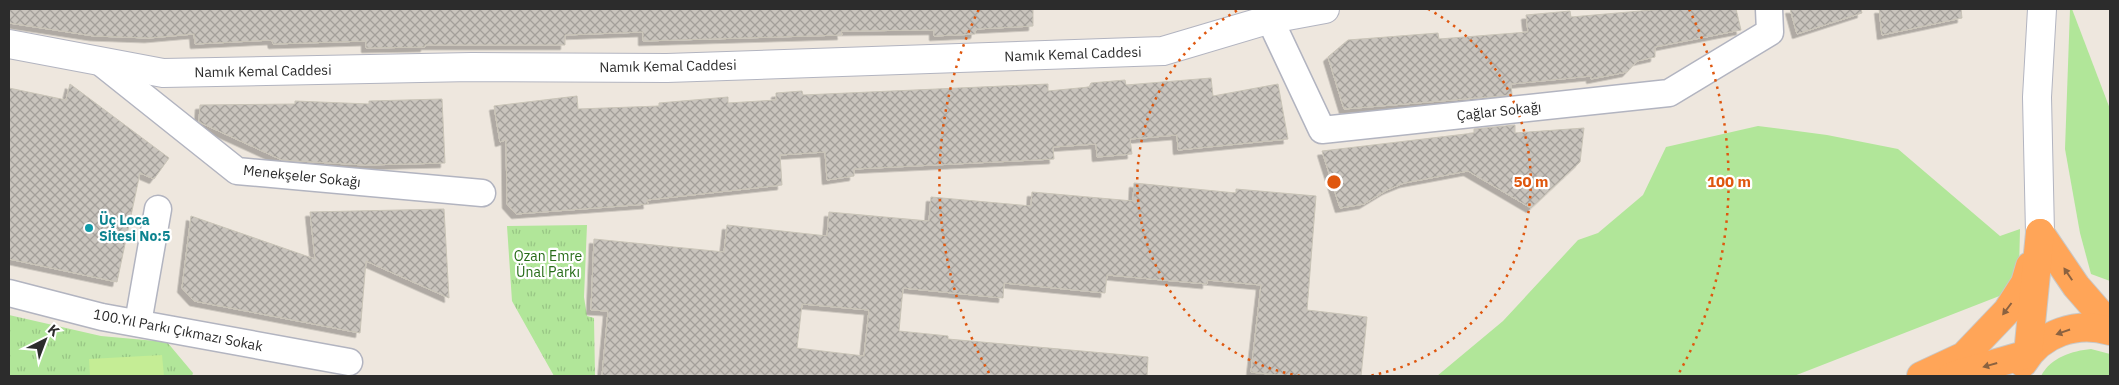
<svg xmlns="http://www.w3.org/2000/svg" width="2119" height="385" font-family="'IBM Plex Sans',sans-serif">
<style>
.grass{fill:#b1e699}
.park{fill:url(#park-tufts)}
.pitch{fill:#c5ed95}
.building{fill:url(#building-cross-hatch);stroke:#c9c4b7;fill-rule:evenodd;filter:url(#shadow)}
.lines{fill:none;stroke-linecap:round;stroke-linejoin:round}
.street-casing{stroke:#b2b4c0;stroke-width:29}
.secondary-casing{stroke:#b2b4c0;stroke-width:30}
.highway-casing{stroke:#c8c8c8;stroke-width:30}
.street{stroke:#fff;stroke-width:26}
.secondary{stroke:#fff;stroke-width:28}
.highway{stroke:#ffa558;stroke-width:28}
.oneway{fill:#8b6240}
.ring{fill:none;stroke:#df570e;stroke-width:2.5;stroke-dasharray:2.5 5}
.culture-dot{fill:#0f9aa8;stroke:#fff;stroke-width:2}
.labels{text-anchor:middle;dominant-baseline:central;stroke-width:4.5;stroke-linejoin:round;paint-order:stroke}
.street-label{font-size:14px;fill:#2c2c2c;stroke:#fff}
.culture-label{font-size:14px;font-weight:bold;fill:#0d838f;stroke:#fff;text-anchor:start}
.park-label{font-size:14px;fill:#276c18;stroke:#fff}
.centre{fill:#df570e;stroke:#fff;stroke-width:2.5}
.ring-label{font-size:15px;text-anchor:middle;font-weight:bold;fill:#df570e;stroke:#fff;stroke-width:4.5;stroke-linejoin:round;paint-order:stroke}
</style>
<defs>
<pattern id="park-tufts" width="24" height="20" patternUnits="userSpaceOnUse" patternTransform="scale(1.25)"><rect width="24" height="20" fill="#b1e699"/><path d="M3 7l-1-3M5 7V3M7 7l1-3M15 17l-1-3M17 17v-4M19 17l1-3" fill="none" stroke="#98c584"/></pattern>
<pattern id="building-cross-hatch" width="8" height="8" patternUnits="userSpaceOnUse" patternTransform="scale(1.25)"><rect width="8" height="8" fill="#c9c4bd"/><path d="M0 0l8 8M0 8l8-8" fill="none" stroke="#a39f9a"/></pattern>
<filter id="shadow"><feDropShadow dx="-4.5" dy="4.5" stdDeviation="0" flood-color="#0004"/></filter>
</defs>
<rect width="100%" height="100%" fill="#eee7de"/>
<g class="grass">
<path d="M2070,9H2072L2110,109V281L2091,274L2080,233L2065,149Z"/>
<path d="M1758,126L1827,135L1898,149L2000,236L2020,229L2019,271L2002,295L1794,376H1437L1503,321L1578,240L1598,233L1643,195L1666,147Z"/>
<path d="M2091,349L2110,354V376H2041C2051,357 2072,351 2091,349Z"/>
</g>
<g class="park">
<path d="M587,225L584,297L587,316L594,318L595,376H554L512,301L507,226Z"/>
<path d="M9,315L101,336L167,342L193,373L192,376H9Z"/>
</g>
<path class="pitch" d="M162,355L164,376H90L89,359Z"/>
<g class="building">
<path d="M9,9H1033V26L976,29L975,34L934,36V30L841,31L842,35L643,41V32L565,35V45H425V47L366,48V41L273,44L272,40L195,44L194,34L149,38L94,36L9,23Z"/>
<path d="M1663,9H1736L1741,30L1655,47V57L1637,61L1627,72L1591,79V76L1511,84L1512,95L1344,109L1328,57L1348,40L1438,33L1439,39L1528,32L1526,15L1570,11L1571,17Z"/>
<path d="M1790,9H1861L1862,13L1797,34Z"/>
<path d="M1879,9H1961L1962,18L1882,35Z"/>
<path d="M1211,78L1213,96L1278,84L1288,139L1178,150L1177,135L1130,139L1132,154L1097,157L1096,144L1053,147L1054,159L854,169V176L827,180L825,152L780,155L782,185L647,200L648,204L516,214L507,204L506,140L500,142L494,106L577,96L578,109L659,106V103L728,97V103L776,100V93L802,91L803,95L1048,84V91L1089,87L1091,83L1125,80L1126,85Z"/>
<path d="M70,84L169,158L154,179L140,173L117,282L9,259V88L66,100Z"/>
<path d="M442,99L445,163L365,165L282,160L199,122L200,105L295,104V101L369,104V101Z"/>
<path d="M1515,125V133L1584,128L1580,162L1531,208L1468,171L1404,183L1387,190L1364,204L1340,208L1322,151L1474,133V129Z"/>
<path d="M1134,183L1236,193V189L1316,196L1307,310L1367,317L1361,376H1286L1251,372L1261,285L1207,280V284L1107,275L1105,293L1004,283L1003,298L903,288L899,331L948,336V339L1148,357L1147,376H602L608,311L591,310L594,239L724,252L727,225L827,236L829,212L929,221L931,197L1031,206L1032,192L1133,201ZM802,304L869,310L864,356L797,348Z"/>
<path d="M444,209L449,298L366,261L360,333L194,301L182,288L191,216L315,259L310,212Z"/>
</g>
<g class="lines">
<g class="street-casing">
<g id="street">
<path d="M1265,9L1322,130L1669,93L1770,32L1769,9"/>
<path d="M99,61L237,171L482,193"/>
<path d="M9,293L102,317L349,362"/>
<path d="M138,323L158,209"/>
</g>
</g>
<g class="secondary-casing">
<g id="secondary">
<path d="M9,44L163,73L472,67L667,68L1163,51L1271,19L1325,9"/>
<path d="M2040,233L2037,97L2042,9"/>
</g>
</g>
<g class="highway-casing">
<g id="highway">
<path d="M2040,233L2076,286L2110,325"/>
<path d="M2023,363C2041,333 2077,321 2110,331"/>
<path d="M1921,376L1964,356L2007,311L2025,283L2030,266"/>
<path d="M1952,376L2028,354L2040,233"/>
</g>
</g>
<use href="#street" class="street"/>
<use href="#secondary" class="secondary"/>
<use href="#highway" class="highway"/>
</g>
<defs><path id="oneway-solid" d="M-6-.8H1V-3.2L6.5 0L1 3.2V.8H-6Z" transform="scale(1.25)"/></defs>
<g class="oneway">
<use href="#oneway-solid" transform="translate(2068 274) rotate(-124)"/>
<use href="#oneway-solid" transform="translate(2007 309) rotate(127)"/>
<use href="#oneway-solid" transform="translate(2063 332) rotate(161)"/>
<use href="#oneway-solid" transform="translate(1990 365) rotate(164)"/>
</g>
<g class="ring">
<path d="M1300 376A197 197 0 0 1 1240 9M1428 9A197 197 0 0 1 1368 376"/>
<path d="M989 373A395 395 0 0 1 979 9M1689 9A395 395 0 0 1 1679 373"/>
</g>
<circle class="culture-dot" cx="89" cy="228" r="5"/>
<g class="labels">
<g class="street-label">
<text transform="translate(1073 54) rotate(-2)">Namık Kemal Caddesi</text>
<text transform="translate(668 66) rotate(-1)">Namık Kemal Caddesi</text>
<text transform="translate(263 71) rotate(-1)">Namık Kemal Caddesi</text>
<text transform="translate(1499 111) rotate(-6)">Çağlar Sokağı</text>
<text transform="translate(302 176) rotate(6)">Menekşeler Sokağı</text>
<text transform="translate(178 330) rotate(11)">100.Yıl Parkı Çıkmazı Sokak</text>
</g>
<g class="culture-label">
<text x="99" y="220">Üç Loca<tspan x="99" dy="16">Sitesi No:5</tspan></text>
</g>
<g class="park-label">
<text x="548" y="256">Ozan Emre<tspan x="548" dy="16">Ünal Parkı</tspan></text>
</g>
</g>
<circle cx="1334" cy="182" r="8" class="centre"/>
<g class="ring-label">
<text x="1531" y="187">50 m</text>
<text x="1729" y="187">100 m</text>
</g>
<rect width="2119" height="385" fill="none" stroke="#2c2c2c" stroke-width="20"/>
<g transform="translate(45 340) rotate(42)" stroke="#ffffff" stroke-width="4" paint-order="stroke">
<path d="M0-4L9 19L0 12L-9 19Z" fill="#2c2c2c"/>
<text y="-8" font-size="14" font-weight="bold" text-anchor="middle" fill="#2c2c2c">K</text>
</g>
</svg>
